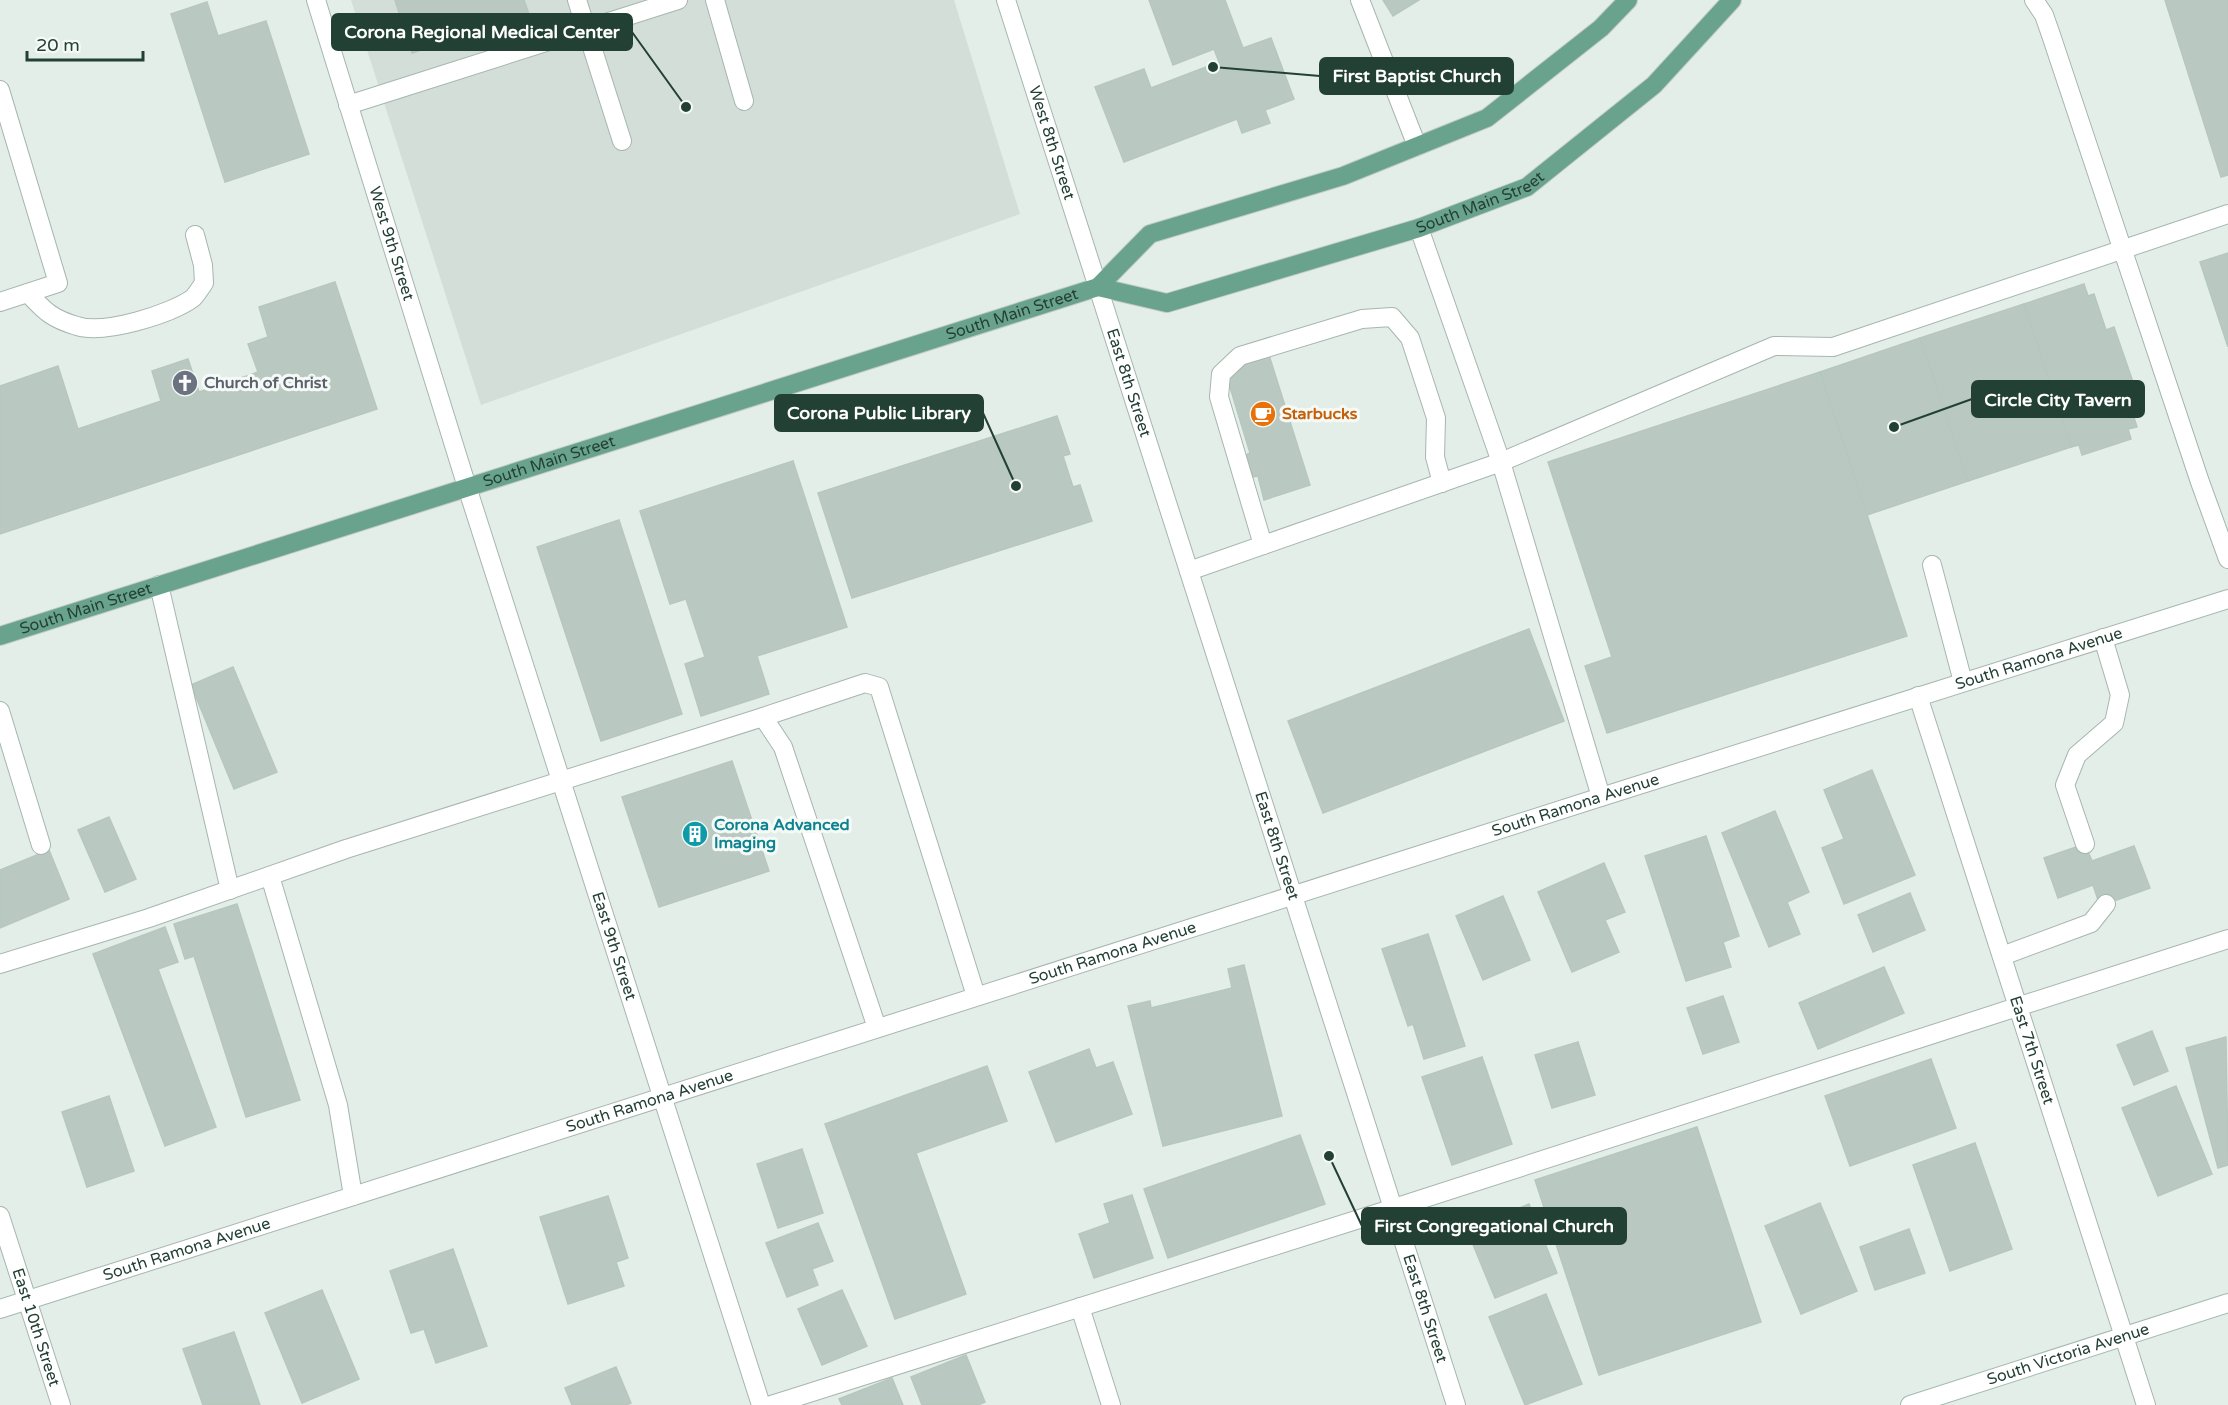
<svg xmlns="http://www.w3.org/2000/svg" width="2228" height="1405" font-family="'Varela Round',sans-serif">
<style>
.built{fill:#d2ded7}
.building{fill:#b9c9c1;stroke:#b6c7be;stroke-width:1.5}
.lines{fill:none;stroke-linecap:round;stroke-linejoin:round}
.lane-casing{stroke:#a6b6af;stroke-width:20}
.street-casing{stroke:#a6b6af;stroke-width:20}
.secondary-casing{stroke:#a2baaf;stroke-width:20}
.primary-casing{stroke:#c1cac6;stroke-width:20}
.lane{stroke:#fff;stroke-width:18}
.street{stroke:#fff;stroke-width:18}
.secondary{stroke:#fff;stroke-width:18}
.primary{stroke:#69a38d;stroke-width:18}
.labels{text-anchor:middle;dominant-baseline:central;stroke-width:6;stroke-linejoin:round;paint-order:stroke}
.street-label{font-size:16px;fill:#234035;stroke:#f5faf7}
.worship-label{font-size:16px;font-weight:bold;fill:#5b616d;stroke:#f5faf7;text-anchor:start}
.food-label{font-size:16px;font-weight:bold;fill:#c56008;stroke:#f5faf7;text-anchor:start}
.culture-label{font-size:16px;font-weight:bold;fill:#0d838f;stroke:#f5faf7;text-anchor:start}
.leader{fill:none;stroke:#234035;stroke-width:2}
.callout-dot{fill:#234035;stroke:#f5faf7;stroke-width:2}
.callout{fill:#234035;stroke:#234035;stroke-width:2}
.callout-label{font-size:18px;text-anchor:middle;font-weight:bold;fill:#fff}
</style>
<rect width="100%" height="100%" fill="#e4eee8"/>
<path class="built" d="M351,0H954L1020,214L481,405Z"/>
<g class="building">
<path d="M395,0H524L529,14L412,53Z"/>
<path d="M1149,0H1225L1243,48L1271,38L1294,99L1265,110L1270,123L1242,133L1237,119L1124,162L1095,87L1144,69L1151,88L1219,62L1214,49L1173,65Z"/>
<path d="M1383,0H1419L1393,16Z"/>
<path d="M2165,0H2228V175L2221,177Z"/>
<path d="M207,2L218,36L266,21L309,154L225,182L171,14Z"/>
<path d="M2228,253V347L2200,262Z"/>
<path d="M335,282L377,409L0,534V386L58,366L78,429L161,401L152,371L188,359L199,392L258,372L248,344L268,337L259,307Z"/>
<path d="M2084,284L2088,296L2094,294L2106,330L2114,327L2133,382L2124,385L2137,427L2128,429L2131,439L2082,455L2079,445L2071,447L2024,304Z"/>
<path d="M2024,304L2071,447L1968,481L1920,338Z"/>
<path d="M1920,338L1968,481L1867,515L1820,372Z"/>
<path d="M1269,355L1310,485L1264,500L1258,476L1253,477L1246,455L1250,453L1226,374L1240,370L1238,364Z"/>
<path d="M1820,372L1907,636L1607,733L1585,666L1612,657L1548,462Z"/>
<path d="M1057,416L1070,454L1063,456L1073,487L1080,485L1092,521L852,598L818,493Z"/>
<path d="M793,461L847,627L757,656L769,694L701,716L685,664L705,657L686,599L670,604L640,511Z"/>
<path d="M619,520L682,714L601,741L537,547Z"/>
<path d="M1529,629L1564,721L1323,813L1288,721Z"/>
<path d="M233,667L277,772L234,789L191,685Z"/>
<path d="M732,761L769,871L659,907L622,797Z"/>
<path d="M1872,770L1915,875L1844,904L1822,848L1844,839L1824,790Z"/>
<path d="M1775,811L1809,892L1787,902L1800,934L1769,947L1722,833Z"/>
<path d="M109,817L136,879L105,892L78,830Z"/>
<path d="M1706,836L1739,936L1723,942L1731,967L1686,981L1645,856Z"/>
<path d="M2085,844L2092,861L2134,846L2150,888L2100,906L2093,885L2058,898L2044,858Z"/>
<path d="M49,850L69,899L0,928V870Z"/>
<path d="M1604,863L1625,912L1605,920L1619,952L1572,972L1538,892Z"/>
<path d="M1910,893L1925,930L1873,952L1858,915Z"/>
<path d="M1503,896L1530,960L1483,980L1456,916Z"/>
<path d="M237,904L300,1100L246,1117L194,956L185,959L174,924Z"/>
<path d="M165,927L178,962L158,969L216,1127L165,1146L93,954Z"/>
<path d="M1428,934L1465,1046L1424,1059L1413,1024L1408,1026L1382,949Z"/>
<path d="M1244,965L1282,1116L1163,1146L1128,1006L1150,1001L1151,1008L1232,988L1228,969Z"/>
<path d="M1884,967L1904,1013L1818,1049L1799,1003Z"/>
<path d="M1723,996L1739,1042L1703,1054L1687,1008Z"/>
<path d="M2152,1031L2168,1071L2134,1085L2117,1045Z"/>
<path d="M2226,1037L2228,1165L2218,1168L2186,1048Z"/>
<path d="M1578,1042L1595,1095L1552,1108L1535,1055Z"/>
<path d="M1089,1049L1096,1068L1113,1062L1132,1114L1056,1142L1029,1072Z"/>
<path d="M1482,1057L1512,1144L1452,1165L1422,1077Z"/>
<path d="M1931,1059L1956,1128L1850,1166L1825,1096Z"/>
<path d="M987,1066L1007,1121L916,1153L966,1294L895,1319L825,1124Z"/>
<path d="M2176,1086L2212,1174L2158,1196L2122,1108Z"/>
<path d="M109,1096L134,1171L87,1187L62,1112Z"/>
<path d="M1697,1127L1761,1322L1599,1375L1535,1180Z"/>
<path d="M1300,1135L1325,1204L1168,1258L1144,1189Z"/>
<path d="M1975,1143L2012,1249L1950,1271L1913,1165Z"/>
<path d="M802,1149L823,1213L778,1228L757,1164Z"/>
<path d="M1132,1195L1153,1258L1094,1278L1079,1234L1110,1223L1104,1204Z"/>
<path d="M608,1196L628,1258L616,1262L624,1286L568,1304L540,1217Z"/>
<path d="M1820,1203L1857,1291L1801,1314L1765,1226Z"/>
<path d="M1529,1204L1557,1273L1495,1298L1467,1230Z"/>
<path d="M818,1223L833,1261L812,1269L818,1285L787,1297L766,1243Z"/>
<path d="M1909,1229L1925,1273L1875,1290L1860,1247Z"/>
<path d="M453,1249L487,1346L436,1363L424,1329L411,1333L390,1271Z"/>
<path d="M322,1290L359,1379L302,1403L265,1313Z"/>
<path d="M842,1290L867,1346L822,1365L798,1309Z"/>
<path d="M1546,1294L1582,1384L1525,1405L1489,1317Z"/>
<path d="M234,1332L260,1405H203L183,1349Z"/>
<path d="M966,1355L985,1402L978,1405H922L911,1377Z"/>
<path d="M616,1367L631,1403L626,1405H572L565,1388Z"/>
<path d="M892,1378L903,1405H842L839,1399Z"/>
</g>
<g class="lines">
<g class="lane-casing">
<g id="lane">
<path d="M577,0L622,141"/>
<path d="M715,0L744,101"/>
<path d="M1360,0L1417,146"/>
<path d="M2034,0L2044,15L2051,35L2200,482L2228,559"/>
<path d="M0,90L58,283L0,302"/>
<path d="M348,105L678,0"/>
<path d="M1419,228L1501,462L1601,797"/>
<path d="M28,293C45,312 53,319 77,326C104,335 171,314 193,298C197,294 201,287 204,283L203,265L195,235"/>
<path d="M1263,545L1219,397L1221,374L1240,356L1362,319L1392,317L1410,338L1436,418L1435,457L1442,483"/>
<path d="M1932,565L1963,682"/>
<path d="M1189,571L1501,462L1774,346L1833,347L2228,214"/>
<path d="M159,585L230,890"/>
<path d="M0,711L41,845"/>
<path d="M763,717L865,683L879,687L976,996"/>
<path d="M2085,844L2065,785L2077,755L2114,723L2120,695L2103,638"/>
<path d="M270,876L338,1105L353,1196"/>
<path d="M2002,956L2091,923L2106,904"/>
<path d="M0,964L149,918L346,849L763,717L783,747L877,1028"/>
<path d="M1080,1307L1111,1405"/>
<path d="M771,1405L1394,1208L2228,939"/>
</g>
</g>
<g class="street-casing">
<g id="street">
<path id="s1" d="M316,0L467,487L761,1405"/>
<path id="s2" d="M1006,0L1456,1405"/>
<path id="s3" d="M1918,696L2146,1405"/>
<path id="s4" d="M0,1216L61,1405"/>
<path id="s5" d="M0,1309L1601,797L2228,599"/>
</g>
</g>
<g class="secondary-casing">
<g id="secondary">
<path id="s6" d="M1910,1405L2228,1303"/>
</g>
</g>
<g class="primary-casing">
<g id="primary">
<path id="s7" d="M1098,287L1167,303L1419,228L1527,187L1654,85L1732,0"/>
<path id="s8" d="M0,636L1098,287L1150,234L1343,176L1487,118L1601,28L1628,0"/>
</g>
</g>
<use href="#lane" class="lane"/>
<use href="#street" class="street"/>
<use href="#secondary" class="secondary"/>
<use href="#primary" class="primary"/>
</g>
<defs>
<g id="church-disc" transform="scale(1.35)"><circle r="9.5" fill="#6b7280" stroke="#f5faf7"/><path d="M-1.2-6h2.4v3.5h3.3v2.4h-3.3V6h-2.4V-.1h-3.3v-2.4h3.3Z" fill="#fff"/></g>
<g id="cafe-disc" transform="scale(1.35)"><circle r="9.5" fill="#e8710a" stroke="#f5faf7"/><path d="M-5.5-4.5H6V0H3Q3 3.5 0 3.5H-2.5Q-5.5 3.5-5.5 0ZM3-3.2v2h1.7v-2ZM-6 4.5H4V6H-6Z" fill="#fff"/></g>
<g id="building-disc" transform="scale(1.35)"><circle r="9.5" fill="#0f9aa8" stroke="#f5faf7"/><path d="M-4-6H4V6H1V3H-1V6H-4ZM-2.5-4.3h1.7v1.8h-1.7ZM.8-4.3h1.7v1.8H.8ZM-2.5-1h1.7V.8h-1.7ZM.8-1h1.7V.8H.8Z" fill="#fff"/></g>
</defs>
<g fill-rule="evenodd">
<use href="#church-disc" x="185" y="383"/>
<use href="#cafe-disc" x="1263" y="414"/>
<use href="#building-disc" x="695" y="834"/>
</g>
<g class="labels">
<g class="street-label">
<text stroke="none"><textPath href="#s2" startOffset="150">West 8th Street</textPath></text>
<text stroke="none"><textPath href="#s7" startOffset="400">South Main Street</textPath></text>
<text stroke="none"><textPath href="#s1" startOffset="255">West 9th Street</textPath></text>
<text stroke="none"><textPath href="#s8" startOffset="1062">South Main Street</textPath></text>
<text stroke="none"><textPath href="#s2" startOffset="402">East 8th Street</textPath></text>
<text stroke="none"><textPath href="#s8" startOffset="576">South Main Street</textPath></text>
<text stroke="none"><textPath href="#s8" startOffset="90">South Main Street</textPath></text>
<text stroke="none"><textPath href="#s5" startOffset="2140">South Ramona Avenue</textPath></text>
<text stroke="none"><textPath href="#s5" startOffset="1654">South Ramona Avenue</textPath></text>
<text stroke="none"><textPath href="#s2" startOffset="888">East 8th Street</textPath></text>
<text stroke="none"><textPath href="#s1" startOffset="992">East 9th Street</textPath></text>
<text stroke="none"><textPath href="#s5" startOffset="1168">South Ramona Avenue</textPath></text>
<text stroke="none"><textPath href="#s3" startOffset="372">East 7th Street</textPath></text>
<text stroke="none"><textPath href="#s5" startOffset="682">South Ramona Avenue</textPath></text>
<text stroke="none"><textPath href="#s5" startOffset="196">South Ramona Avenue</textPath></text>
<text stroke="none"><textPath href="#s2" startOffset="1374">East 8th Street</textPath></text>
<text stroke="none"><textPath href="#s4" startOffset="117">East 10th Street</textPath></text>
<text stroke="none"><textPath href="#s6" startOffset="166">South Victoria Avenue</textPath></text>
</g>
<g class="worship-label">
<text x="204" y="383">Church of Christ</text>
</g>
<g class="food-label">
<text x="1282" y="414">Starbucks</text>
</g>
<g class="culture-label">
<text x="714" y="825">Corona Advanced<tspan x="714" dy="18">Imaging</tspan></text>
</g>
</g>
<path class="leader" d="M686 107L632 32M1213 67L1320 76M1894 427L1972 399M1016 486L983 413M1329 1156L1362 1226"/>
<g class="callout-dot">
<circle cx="686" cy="107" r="6"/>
<circle cx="1213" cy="67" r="6"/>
<circle cx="1894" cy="427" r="6"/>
<circle cx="1016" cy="486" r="6"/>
<circle cx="1329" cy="1156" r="6"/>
</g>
<g class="callout">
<rect x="332" y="14" width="300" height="36" rx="6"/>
<rect x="1320" y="58" width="193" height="36" rx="6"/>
<rect x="1972" y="381" width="172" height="36" rx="6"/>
<rect x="775" y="395" width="208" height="36" rx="6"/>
<rect x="1362" y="1208" width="264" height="36" rx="6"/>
</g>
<g class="callout-label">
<text x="482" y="38">Corona Regional Medical Center</text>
<text x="1417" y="82">First Baptist Church</text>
<text x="2058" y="406">Circle City Tavern</text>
<text x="879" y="419">Corona Public Library</text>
<text x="1494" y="1232">First Congregational Church</text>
</g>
<path d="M27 51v9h116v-9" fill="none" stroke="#234035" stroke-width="3"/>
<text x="36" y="51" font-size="18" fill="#234035" stroke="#f5faf7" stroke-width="4.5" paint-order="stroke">20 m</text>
</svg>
